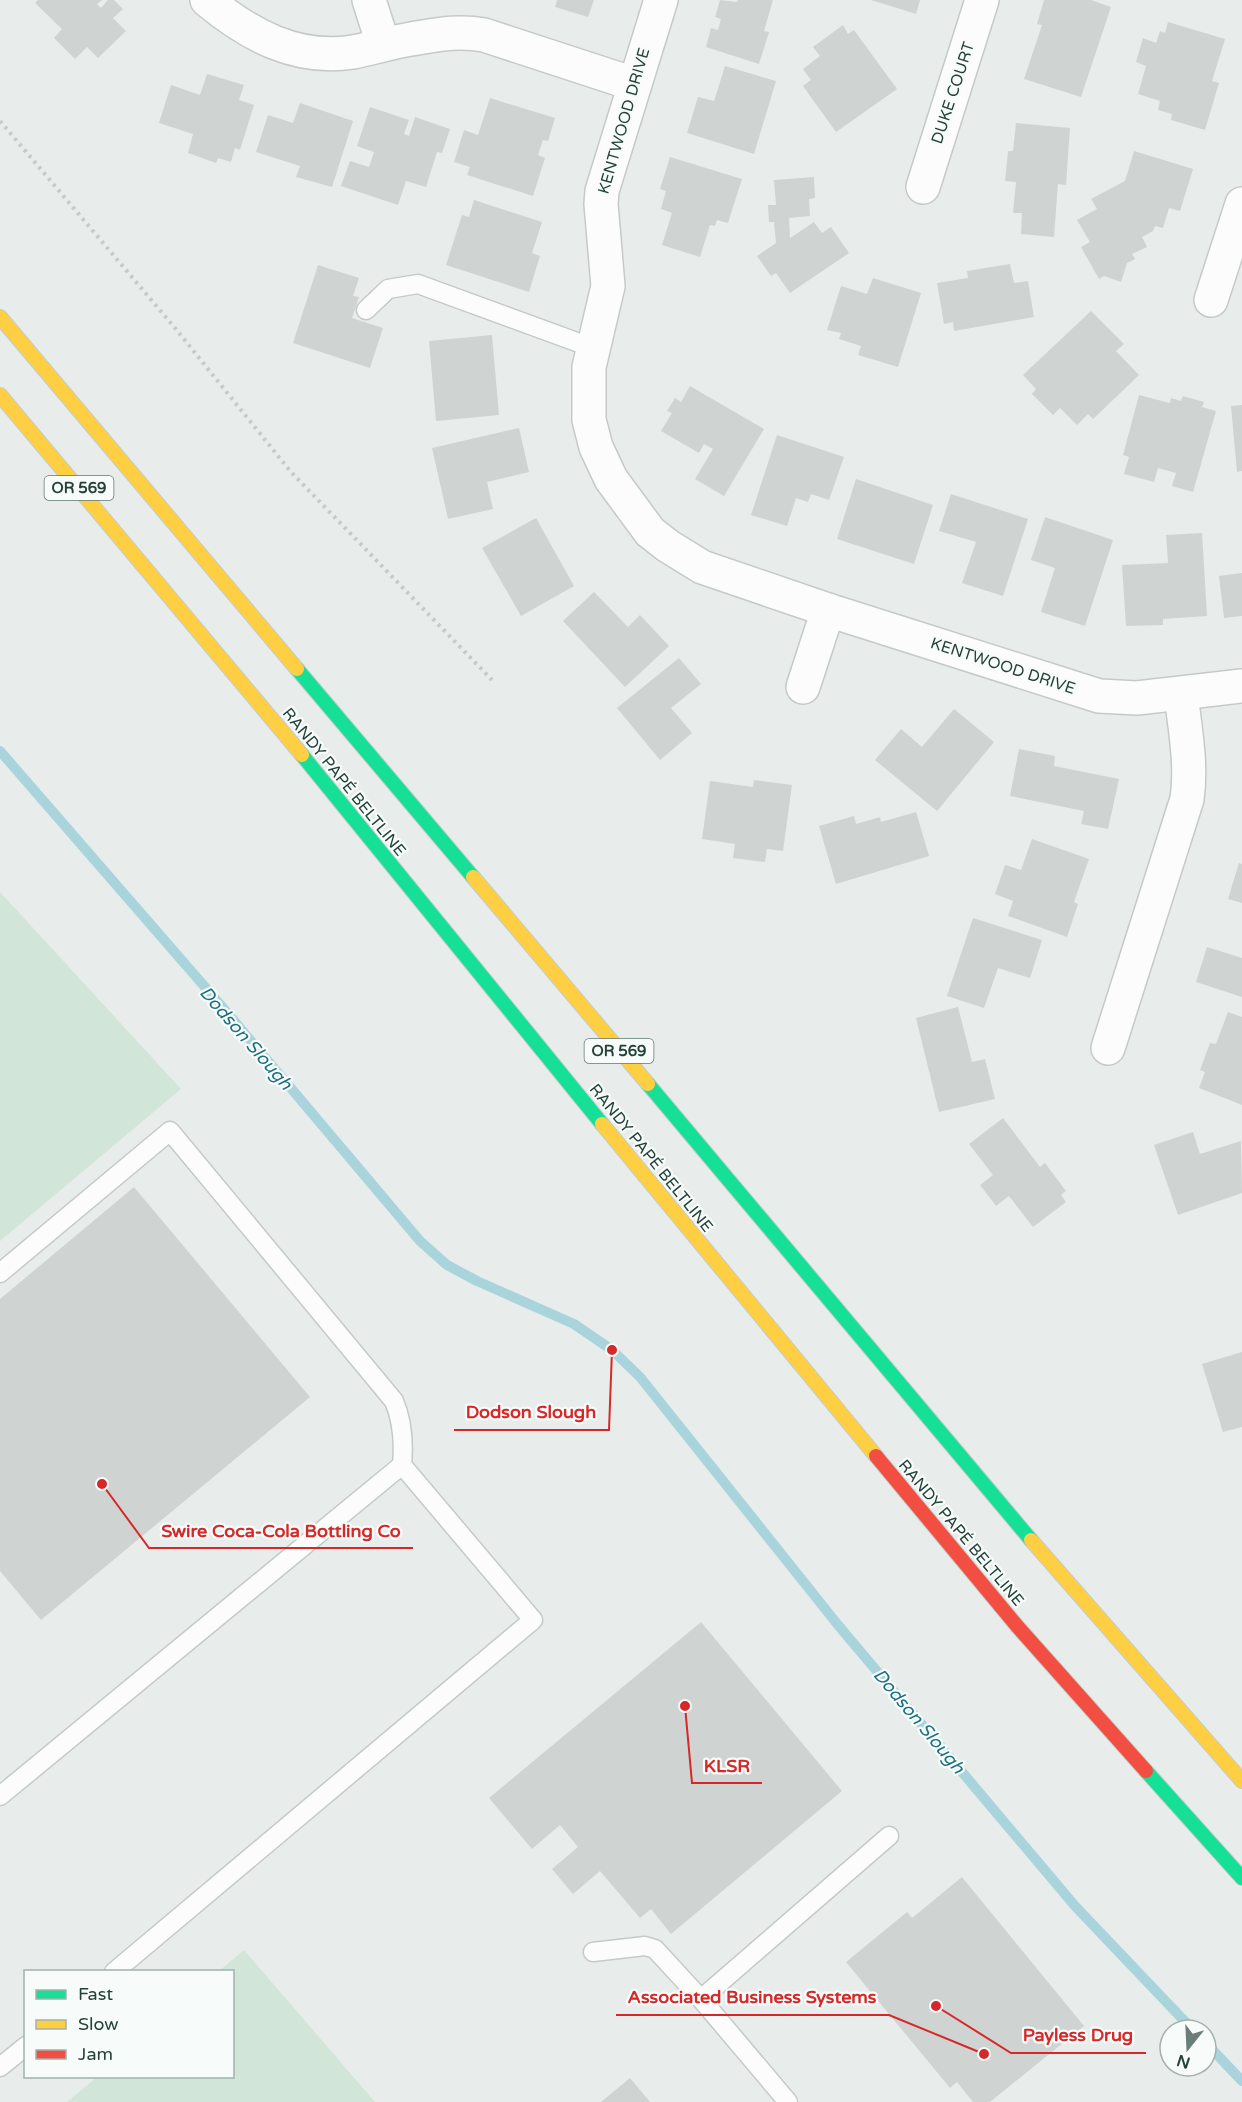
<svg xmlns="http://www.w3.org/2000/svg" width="1242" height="2102" font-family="'Varela Round',sans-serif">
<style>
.green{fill:#d1e6d8}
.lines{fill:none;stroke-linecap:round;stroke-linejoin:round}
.stream{stroke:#a9d4db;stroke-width:10}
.building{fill:#cfd4d2}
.lane-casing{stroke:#c5cac8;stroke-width:21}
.street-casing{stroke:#c5cac8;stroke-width:36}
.fast-casing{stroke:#c3ccc9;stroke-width:16}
.slow-casing{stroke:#c3ccc9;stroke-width:16}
.jam-casing{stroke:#c3ccc9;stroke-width:16}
.path{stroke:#c3ccca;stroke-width:4;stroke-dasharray:3 4.5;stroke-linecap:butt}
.lane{stroke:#fcfcfc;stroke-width:18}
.street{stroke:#fcfcfc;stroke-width:33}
.fast{stroke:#16e098;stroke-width:14}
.slow{stroke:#ffcf43;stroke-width:14}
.jam{stroke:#f24e42;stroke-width:14}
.labels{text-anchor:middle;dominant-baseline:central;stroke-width:4.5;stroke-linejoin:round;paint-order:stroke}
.shield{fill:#f7fbf9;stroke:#637a73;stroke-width:1.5}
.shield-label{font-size:15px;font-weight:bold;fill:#24423a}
.street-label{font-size:16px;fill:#24423a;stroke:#f7fbf9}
.water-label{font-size:18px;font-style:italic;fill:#1c6f80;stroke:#f7fbf9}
.leader{fill:none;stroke:#d62828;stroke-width:2}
.callout-dot{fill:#d62828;stroke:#f7fbf9;stroke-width:2}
.callout-label{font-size:18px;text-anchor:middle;font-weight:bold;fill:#d62828;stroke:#f7fbf9;stroke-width:4.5;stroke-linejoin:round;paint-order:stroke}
</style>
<rect width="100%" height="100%" fill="#e8edeb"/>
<g class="green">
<path d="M0,892L181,1089L0,1241Z"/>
<path d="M244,1950L375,2102H67L97,2077L232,2076V1972L219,1971Z"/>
</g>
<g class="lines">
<g class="stream">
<path d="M0,751L218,1002L420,1241L447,1265L477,1281L574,1324L612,1350L640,1377L838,1625L1075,1906L1193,2030"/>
<path d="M1206,2043L1242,2081"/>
</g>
</g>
<g class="building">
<path d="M38,0H102L97,4L101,8L108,0H114L123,9L113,18L126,31L98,58L87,47L75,59L54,38L62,29L35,3Z"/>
<path d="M557,0H594L588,17L555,7Z"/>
<path d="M720,0L737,2L738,0H773L764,31L769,32L759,64L706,47L711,28L718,30L721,19L715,17Z"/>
<path d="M871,0H920L916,14Z"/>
<path d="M1044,0H1091L1111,7L1081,97L1024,79L1042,25L1037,24Z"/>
<path d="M1168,22L1225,39L1212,81L1219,83L1205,130L1171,120L1172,114L1158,110L1160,101L1138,94L1146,66L1136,62L1143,38L1156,43L1160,31L1165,33Z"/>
<path d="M843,25L848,34L854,30L897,89L836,132L803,86L811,80L803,69L820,56L813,47Z"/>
<path d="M725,66L776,81L754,154L687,133L698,97L714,101Z"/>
<path d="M207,74L244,85L239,100L254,105L240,150L235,148L231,162L218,158L216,163L188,153L193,134L159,123L171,85L200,95Z"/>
<path d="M490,98L555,118L548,141L543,140L538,155L545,158L533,196L467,175L470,167L454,162L464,130L478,135Z"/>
<path d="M300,103L353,121L332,187L296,177L300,166L256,152L268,115L293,123Z"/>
<path d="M370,107L409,120L404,134L409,136L415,117L450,129L442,153L437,152L426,187L406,181L398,205L341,186L350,161L369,167L374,152L357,146Z"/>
<path d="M1016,123L1070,128L1066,185L1058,184L1054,237L1021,234L1022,213H1013L1016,182L1005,181L1008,151H1013Z"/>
<path d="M1134,151L1193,169L1180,211L1169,208L1163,228L1155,226L1153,231L1142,237L1147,247L1132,254L1135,259L1127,263L1121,282L1104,276L1099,279L1081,247L1090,242L1077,220L1097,209L1091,199L1125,181Z"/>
<path d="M670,157L742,179L728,223L717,220L715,226L710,225L700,257L662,245L672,213L661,209L666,191L660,189Z"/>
<path d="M814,177L815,198L809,199L810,216L789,218L790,238L814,222L822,233L831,227L849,253L790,293L776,273L771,276L757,256L776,243L774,222H769L768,205H776L774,180Z"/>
<path d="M474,200L542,222L532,253L540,256L529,292L446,265L462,215L469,217Z"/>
<path d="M1010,264L1014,283L1028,281L1034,317L954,331L953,322L944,324L937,283L968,278L967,271Z"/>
<path d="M318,265L359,278L353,296L359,297L352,318L383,328L370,368L293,343Z"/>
<path d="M873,278L921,293L898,367L858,355L861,346L839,339L841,333L827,330L841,286L867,294Z"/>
<path d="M1091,311L1124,344L1116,351L1139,375L1093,419L1088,414L1077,425L1060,408L1053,415L1032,394L1036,389L1023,375Z"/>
<path d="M492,335L499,415L436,421L429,341Z"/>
<path d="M690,386L764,429L724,496L695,479L713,449L704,444L699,453L661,431L672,413L667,411L675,398L681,402Z"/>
<path d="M1139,395L1170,403L1171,398L1181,401L1183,396L1204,402L1202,407L1216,411L1193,492L1172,486L1176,473L1158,468L1154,482L1124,474L1129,457L1123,455Z"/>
<path d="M1242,405V471L1237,472L1231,406Z"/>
<path d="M519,428L529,472L487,482L493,509L448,519L432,448Z"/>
<path d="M777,435L844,457L829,500L811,494L808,502L796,498L787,526L751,515Z"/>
<path d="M856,479L933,505L914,564L837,539Z"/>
<path d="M951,494L1028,519L1003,596L962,583L976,542L939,531Z"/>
<path d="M1045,517L1113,540L1085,626L1041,612L1055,568L1031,560Z"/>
<path d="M536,518L574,586L521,616L482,548Z"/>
<path d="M1202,533L1207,616L1163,619V625L1126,626L1122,565L1168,563L1166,535Z"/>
<path d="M1242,573V616L1224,618L1219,576Z"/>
<path d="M594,592L628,627L640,615L669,646L625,687L563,621Z"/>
<path d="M679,658L701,684L671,708L692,733L660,760L617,708Z"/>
<path d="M954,709L994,742L937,811L875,760L901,729L922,747Z"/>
<path d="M1019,749L1055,756L1054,766L1119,779L1108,829L1081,824L1084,811L1010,796Z"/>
<path d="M754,780L792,785L783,851L767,849L765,862L733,858L735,844L702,839L710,781L753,787Z"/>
<path d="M916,812L929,856L836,884L819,826L854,816L856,824L880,817L881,822Z"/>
<path d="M1032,839L1089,859L1074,902L1078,904L1067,937L1008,916L1013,901L995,894L1005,865L1021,870Z"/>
<path d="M1239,863L1242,864V903L1228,899Z"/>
<path d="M973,918L1042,940L1030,978L998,968L984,1008L947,996Z"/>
<path d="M1207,947L1242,958V997L1196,982Z"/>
<path d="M958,1007L972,1062L985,1059L995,1099L939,1112L916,1018Z"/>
<path d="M1228,1012L1242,1017V1105L1199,1088L1205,1072L1200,1070L1210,1043L1216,1044Z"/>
<path d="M1003,1118L1040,1167L1045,1163L1066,1191L1061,1195L1066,1202L1033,1227L1009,1196L996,1206L980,1185L993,1175L969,1144Z"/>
<path d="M1193,1132L1200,1154L1241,1141L1242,1193L1178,1215L1154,1145Z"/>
<path d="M134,1187L310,1397L41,1620L0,1571V1299Z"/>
<path d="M1242,1352V1427L1223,1432L1202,1364Z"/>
<path d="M701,1622L842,1791L671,1934L651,1909L640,1918L600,1871L573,1894L552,1869L578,1847L560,1825L532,1849L489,1798Z"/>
<path d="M962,1877L1084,2026L990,2102H973L957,2082L950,2088L846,1962L907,1912L912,1918Z"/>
<path d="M630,2078L650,2102H601Z"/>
</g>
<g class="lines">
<g class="lane-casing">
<g id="lane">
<path d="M366,310L388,289L418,284L593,348"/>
<path d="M0,1273L170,1131L394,1401C403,1422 404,1443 402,1465L0,1796"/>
<path d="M593,1952L645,1946L655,1949L701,1999L788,2102"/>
<path d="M114,1972L533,1620L402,1465"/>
<path d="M701,1999L889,1836"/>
<path d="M0,2067L26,2046"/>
</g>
</g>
<g class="street-casing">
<g id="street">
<path d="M207,0C249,35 297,61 353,52C373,48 392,42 411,39C436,35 458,30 484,35L634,84"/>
<path d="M369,0L383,44"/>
<path d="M661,0L602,191L601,204L608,286L589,367V420L596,447L611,479L650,532L668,546L702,567L828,610L1099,696L1137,698L1242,686"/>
<path d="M923,187L982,0"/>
<path d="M1211,300L1242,204"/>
<path d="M803,687L828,610"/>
<path d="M1108,1048L1187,799C1192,764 1185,729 1181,694"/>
</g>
</g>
<g class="fast-casing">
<g id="fast">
<path d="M297,669L473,877"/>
<path d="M302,755L602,1124"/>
<path d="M648,1084L1031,1540"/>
<path d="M1146,1771L1242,1878"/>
</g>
</g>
<g class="slow-casing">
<g id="slow">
<path d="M0,317L297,669"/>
<path d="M0,395L302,755"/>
<path d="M473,877L648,1084"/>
<path d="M602,1124L876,1456"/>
<path d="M1031,1540L1242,1781"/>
</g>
</g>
<g class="jam-casing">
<path id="jam" d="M876,1456L1017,1626L1146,1771"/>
</g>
<path class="path" d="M0,121L175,328L291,472L492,680"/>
<use href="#lane" class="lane"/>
<use href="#street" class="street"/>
<use href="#fast" class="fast"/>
<use href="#slow" class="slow"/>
<use href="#jam" class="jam"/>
</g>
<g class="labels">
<g class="shield">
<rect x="44.5" y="476" width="69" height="24" rx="4.5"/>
<rect x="584.5" y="1039" width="69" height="24" rx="4.5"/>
</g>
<g class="shield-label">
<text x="79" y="488">OR 569</text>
<text x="619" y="1051">OR 569</text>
</g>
<g class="street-label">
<text transform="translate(953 93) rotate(-72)">DUKE COURT</text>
<text transform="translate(624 121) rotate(-74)">KENTWOOD DRIVE</text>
<text transform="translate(1003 666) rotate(18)">KENTWOOD DRIVE</text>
<text transform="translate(344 782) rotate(51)">RANDY PAPÉ BELTLINE</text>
<text transform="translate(651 1158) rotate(51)">RANDY PAPÉ BELTLINE</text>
<text transform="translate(961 1533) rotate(50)">RANDY PAPÉ BELTLINE</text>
</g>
<g class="water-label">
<text transform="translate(246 1038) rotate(49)">Dodson Slough</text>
<text transform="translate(919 1721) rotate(50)">Dodson Slough</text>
</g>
</g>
<path class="leader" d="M612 1350L609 1430H454M102 1484L149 1548H413M685 1706L692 1783H762M984 2054L889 2015H616M936 2006L1011 2053H1146"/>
<g class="callout-dot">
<circle cx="612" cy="1350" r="6"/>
<circle cx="102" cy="1484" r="6"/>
<circle cx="685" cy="1706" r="6"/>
<circle cx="984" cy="2054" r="6"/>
<circle cx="936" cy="2006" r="6"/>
</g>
<g class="callout-label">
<text x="531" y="1418">Dodson Slough</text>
<text x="281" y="1537">Swire Coca-Cola Bottling Co</text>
<text x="727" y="1772">KLSR</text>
<text x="752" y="2003">Associated Business Systems</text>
<text x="1078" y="2041">Payless Drug</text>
</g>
<rect x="24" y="1970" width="210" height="108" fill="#f7fbf9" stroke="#a3b1ad" stroke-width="1.5"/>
<rect x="36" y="1990" width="30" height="9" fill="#16e098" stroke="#a3b1ad" stroke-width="1.5"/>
<text x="78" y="2000" font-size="18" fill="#24423a">Fast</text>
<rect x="36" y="2020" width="30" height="9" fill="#ffcf43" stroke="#a3b1ad" stroke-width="1.5"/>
<text x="78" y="2030" font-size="18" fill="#24423a">Slow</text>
<rect x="36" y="2050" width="30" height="9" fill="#f24e42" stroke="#a3b1ad" stroke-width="1.5"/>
<text x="78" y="2060" font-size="18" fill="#24423a">Jam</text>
<g transform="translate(1188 2048) rotate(198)"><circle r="28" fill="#f7fbf9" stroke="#a3b1ad" stroke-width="1.5"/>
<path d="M0-4.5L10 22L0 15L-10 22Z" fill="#697e78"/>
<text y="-9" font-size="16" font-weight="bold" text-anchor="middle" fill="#24423a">N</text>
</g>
</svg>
